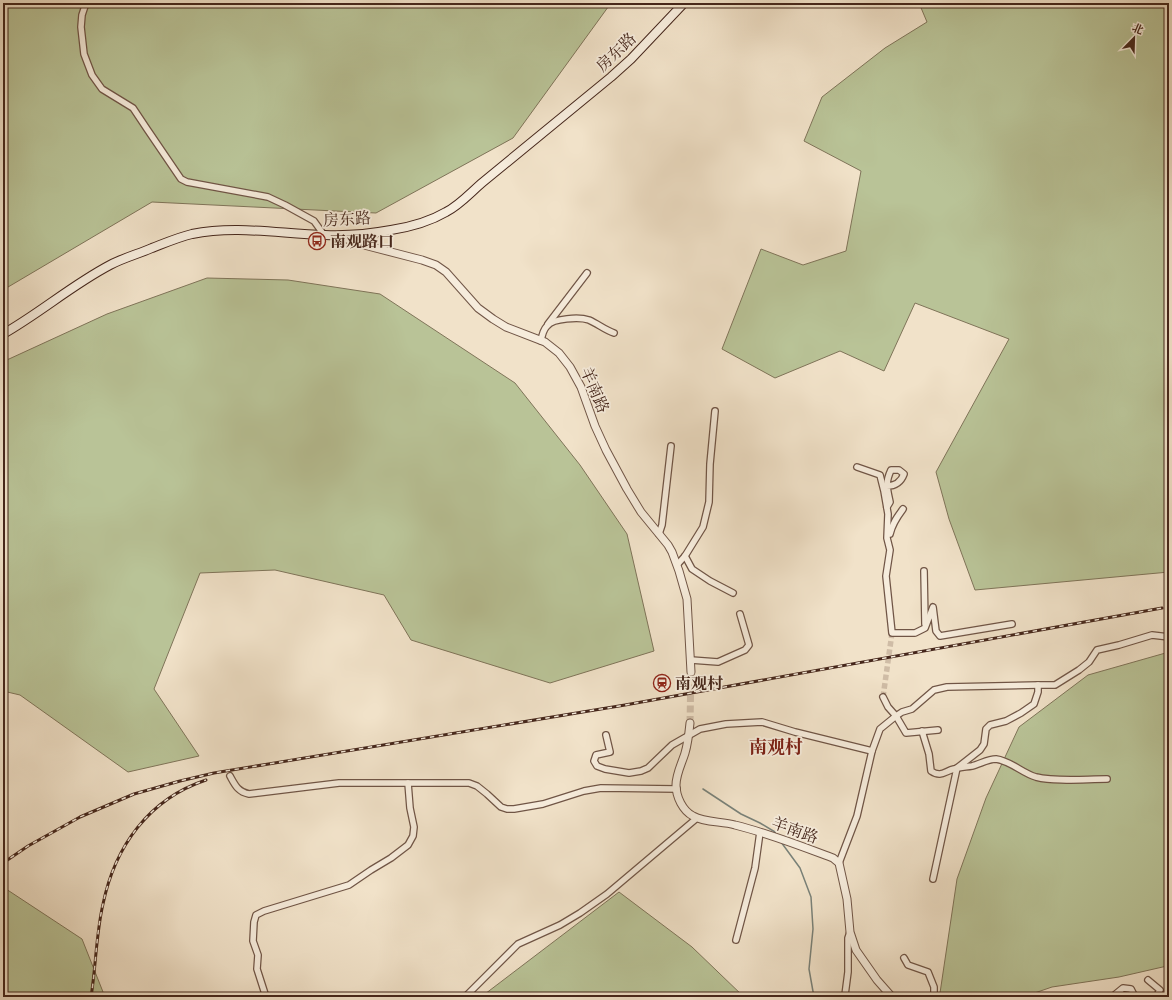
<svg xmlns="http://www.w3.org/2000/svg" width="1172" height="1000" font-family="'EB Garamond','Noto Serif SC',serif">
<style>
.green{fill:#b9c397;stroke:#7f7459}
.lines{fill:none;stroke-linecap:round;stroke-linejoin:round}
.stream{stroke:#798178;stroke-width:1.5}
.minor-tunnel{stroke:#cfbca6;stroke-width:5.5;stroke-dasharray:5.5 3;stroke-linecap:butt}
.tertiary-tunnel{stroke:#cfbca6;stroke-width:7;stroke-dasharray:7 3.5;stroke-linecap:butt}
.minor-casing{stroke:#705546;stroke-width:8}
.tertiary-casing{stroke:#705546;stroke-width:9}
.secondary-casing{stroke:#45261b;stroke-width:10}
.minor{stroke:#f6ecdc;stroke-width:5.5}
.tertiary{stroke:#f6ecdc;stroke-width:7}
.secondary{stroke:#f6ecdc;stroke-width:8}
.rail-casing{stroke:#45261b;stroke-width:3}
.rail{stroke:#f6ecdc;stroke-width:1.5;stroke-dasharray:4.5;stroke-linecap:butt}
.labels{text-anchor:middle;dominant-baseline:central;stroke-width:3.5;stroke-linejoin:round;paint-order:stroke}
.street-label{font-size:16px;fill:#45261b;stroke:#f6ecdc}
.poi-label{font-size:16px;font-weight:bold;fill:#45261b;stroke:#f6ecdc;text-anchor:start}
.quarter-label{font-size:18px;font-weight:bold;fill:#7a1f14;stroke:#f6ecdc}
</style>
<rect width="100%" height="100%" fill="#f1e2c9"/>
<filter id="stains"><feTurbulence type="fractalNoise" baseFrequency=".005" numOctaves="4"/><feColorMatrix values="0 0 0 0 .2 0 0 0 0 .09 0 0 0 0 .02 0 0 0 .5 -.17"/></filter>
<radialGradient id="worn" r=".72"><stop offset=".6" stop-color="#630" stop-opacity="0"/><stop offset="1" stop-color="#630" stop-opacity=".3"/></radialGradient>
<g class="green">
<path d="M3,3H611L513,138L376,213L152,202L3,290Z"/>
<path d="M919,3H1169V572L975,590L949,519L936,472L1009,339L915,303L884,371L840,351L775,378L722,349L761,249L803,265L846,251L861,171L804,141L822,97L885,48L927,22Z"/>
<path d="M207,278L288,280L380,294L515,383L580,465L627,534L654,651L550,683L411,640L384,595L275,570L200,573L154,689L199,756L128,772L20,695L3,691V361L9,359L107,314Z"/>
<path d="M1169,652V968L1167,966L1119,977L1052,987L1023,997H948L940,993L957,879L986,798L1019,727L1088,675Z"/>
<path d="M3,887L82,939L105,997H3Z"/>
<path d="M619,892L692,947L744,997H481Z"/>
</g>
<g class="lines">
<g class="stream">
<path d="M703,789L741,814L760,823L775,832L776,834"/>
<path d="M781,842L800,868L811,897L813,929L809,969L814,997"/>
</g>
<path class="minor-tunnel" d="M883,697L892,633"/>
<path class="tertiary-tunnel" d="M690,723L691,672"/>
<g class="minor-casing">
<g id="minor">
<path d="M86,3L82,15L81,27L84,54L92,75L102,89L133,108L147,129L181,179L187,182L268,197L285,205L314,221L324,235"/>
<path d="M548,324L587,273"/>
<path d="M541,341C542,335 543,330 547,326C553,318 580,317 589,320C598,324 605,330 614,333"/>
<path d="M857,467L880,475L884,491L888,514L887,538L890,550L886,576L892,633H915L925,628L933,607L936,631L940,636L1012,624"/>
<path d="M887,507L890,502C887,488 885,483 891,470H899L904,474C901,482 895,486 887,486"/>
<path d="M659,534L662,525L671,446"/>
<path d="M890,534C892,524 897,517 903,509"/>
<path d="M685,556L692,569L710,581L733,593"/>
<path d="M677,565L685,556L703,527L709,502L710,464L715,411"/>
<path d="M924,571L925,624"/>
<path d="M691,660L718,662L745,650L749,645L740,614"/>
<path d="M883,697L888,707L896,716L906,733L938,730"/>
<path d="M922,731L929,754L931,771C941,778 945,771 954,769C960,767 966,767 972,766C980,764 988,759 996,759C1011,761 1022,773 1036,777C1056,782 1085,779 1107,779"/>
<path d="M606,735L610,752L596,755L594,761L597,766L605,769L629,773L641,771L648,768L672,745L700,729L726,724L762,722L795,732L872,751L880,729L896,716L902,712L912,709L934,690L947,687L1038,685"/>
<path d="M230,776C235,785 238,792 249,794L339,783H469L477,786L487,794L501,807L507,809H514L543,804L584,791L601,788L677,789"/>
<path d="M839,863L857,816L872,751"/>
<path d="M933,879L957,768L980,750L984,744L986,729L990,725L1006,721L1021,713L1034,704L1038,692V685H1055L1079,670L1089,662L1097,650L1119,645L1152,635L1169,637"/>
<path d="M736,940L755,868L760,832"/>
<path d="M904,958L908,965L928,972L934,987V997"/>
<path d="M1148,980L1160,990L1156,997"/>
<path d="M845,995L848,972V938L850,932"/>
<path d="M266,997L257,969L258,955L253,941L254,922L256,915L264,911L349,885L371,870L391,858L408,845L413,836L414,827L410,808L408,783"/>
<path d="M465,997L518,944L560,925L580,913L607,894L697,818"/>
<path d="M1112,997L1123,988L1131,989L1135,997"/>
</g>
</g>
<g class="tertiary-casing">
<g id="tertiary">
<path d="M338,236L364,245L422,260L436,265L446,272L478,308L493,319L506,327L545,342L559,353L570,367L581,387L595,426L606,450L627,489L641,512L668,545L672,552L679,571L687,599L691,672"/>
<path d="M690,723C689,733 688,743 685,753C682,763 676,774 676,785C676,797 683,811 693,816C705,823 722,821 735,825C768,833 801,846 833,858L839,863L847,899L850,932L856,950L877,980L892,997"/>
</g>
</g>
<g class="secondary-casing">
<path id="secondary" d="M3,334C40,313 72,285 110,265C123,258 138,254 152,248C165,243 179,237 192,234C236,225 281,234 325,235C347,236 369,234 391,230C410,227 429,222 446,212C460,205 471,192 483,182L611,77L631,59L684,3"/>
</g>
<use href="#minor" class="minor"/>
<use href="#tertiary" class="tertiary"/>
<use href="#secondary" class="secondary"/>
<g class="rail-casing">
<g id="rail">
<path d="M3,863L28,846L80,817L134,794L180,781L214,773L625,705L1162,608"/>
<path d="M91,997C96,966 96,934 103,904C115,846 149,799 206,780"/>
</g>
</g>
<use href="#rail" class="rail"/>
</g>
<defs>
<g id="bus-ring" transform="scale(0.9)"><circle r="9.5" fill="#f6ecdc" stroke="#8f2418" stroke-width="1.5"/><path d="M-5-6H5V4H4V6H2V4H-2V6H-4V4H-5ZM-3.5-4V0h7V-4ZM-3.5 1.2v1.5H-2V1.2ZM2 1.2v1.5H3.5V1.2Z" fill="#8f2418"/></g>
<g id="station-ring" transform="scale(0.9)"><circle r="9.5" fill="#f6ecdc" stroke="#8f2418" stroke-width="1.5"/><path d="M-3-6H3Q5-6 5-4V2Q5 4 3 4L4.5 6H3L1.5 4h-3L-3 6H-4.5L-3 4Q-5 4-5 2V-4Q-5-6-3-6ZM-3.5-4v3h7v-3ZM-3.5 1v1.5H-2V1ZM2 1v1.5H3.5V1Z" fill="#8f2418"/></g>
</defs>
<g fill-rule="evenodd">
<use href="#bus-ring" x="317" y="241"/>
<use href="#station-ring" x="662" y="683"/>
</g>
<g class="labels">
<g class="street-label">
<text transform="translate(616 52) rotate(-43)">房东路</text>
<text transform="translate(347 219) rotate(-3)">房东路</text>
<text transform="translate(595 390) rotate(67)">羊南路</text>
<text transform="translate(795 830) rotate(20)">羊南路</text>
</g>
<g class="poi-label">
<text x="330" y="241">南观路口</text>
<text x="675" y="683">南观村</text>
</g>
<g class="quarter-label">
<text x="776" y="746">南观村</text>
</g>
</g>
<rect width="1172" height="1000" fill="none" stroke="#f1e2c9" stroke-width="16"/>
<rect x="4" y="4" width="1164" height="992" fill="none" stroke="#45261b" stroke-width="2"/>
<rect x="8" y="8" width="1156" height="984" fill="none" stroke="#45261b"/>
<g transform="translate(1134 38) rotate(23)" stroke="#f6ecdc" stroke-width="3" paint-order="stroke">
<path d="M0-3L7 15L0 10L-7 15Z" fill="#45261b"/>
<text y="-6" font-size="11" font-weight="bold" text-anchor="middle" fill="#45261b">北</text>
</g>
<rect width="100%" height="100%" filter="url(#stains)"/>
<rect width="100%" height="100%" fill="url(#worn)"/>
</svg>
